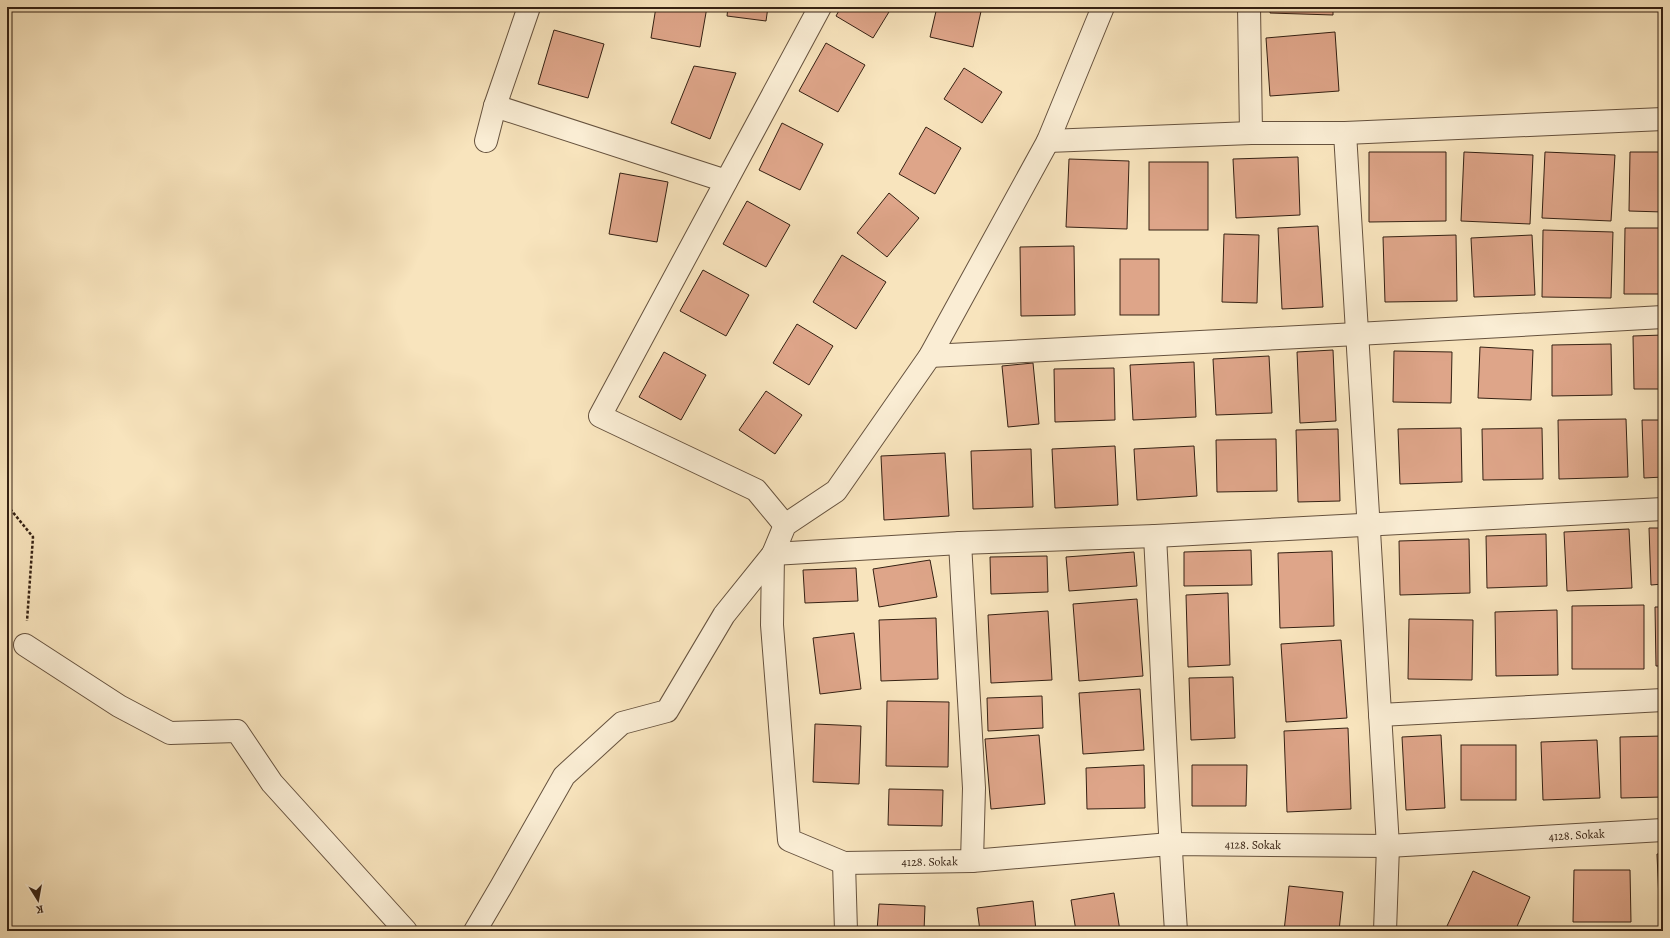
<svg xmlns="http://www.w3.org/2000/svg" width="1670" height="938" font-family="Alegreya,serif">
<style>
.building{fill:#dea589;stroke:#352113}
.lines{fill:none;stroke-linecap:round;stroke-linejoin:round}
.minor-casing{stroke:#66523e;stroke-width:24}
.path{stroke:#352113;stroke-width:2.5;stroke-dasharray:3 2;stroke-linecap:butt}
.minor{stroke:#faedd4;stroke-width:22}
.labels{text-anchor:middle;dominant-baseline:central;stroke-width:4;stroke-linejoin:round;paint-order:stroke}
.street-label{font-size:12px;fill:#352113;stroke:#faedd4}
</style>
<rect width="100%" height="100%" fill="#f8e4bd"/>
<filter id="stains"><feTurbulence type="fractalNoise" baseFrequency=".005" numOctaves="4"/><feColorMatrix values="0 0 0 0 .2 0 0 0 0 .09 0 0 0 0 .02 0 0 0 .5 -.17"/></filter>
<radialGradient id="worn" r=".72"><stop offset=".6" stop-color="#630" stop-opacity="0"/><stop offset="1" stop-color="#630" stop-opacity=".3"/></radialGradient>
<g class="building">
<path d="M656,7H707L700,47L651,38Z"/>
<path d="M728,7H768L766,21L727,16Z"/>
<path d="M841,7H892L873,38L836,16Z"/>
<path d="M937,7H982L973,47L930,37Z"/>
<path d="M1271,7H1333V15L1270,13Z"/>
<path d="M554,30L604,44L588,98L538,84Z"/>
<path d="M1335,32L1339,91L1270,96L1266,38Z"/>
<path d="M826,43L865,65L838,112L799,91Z"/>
<path d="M694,66L736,73L710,139L671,123Z"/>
<path d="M964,68L1002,92L982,123L944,99Z"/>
<path d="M782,123L823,144L800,190L759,170Z"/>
<path d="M926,127L961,148L935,194L899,174Z"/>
<path d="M1369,152H1446V221L1369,222Z"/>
<path d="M1464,152L1533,155L1530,224L1461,221Z"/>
<path d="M1545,152L1615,155L1611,221L1542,218Z"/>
<path d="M1630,152H1663V212L1629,211Z"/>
<path d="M1298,157L1300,215L1236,218L1233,159Z"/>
<path d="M1069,159L1129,161L1127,229L1066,227Z"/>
<rect x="1149" y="162" width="59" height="68"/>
<path d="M620,173L668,182L657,242L609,234Z"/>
<path d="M889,193L919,218L887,257L857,233Z"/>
<path d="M747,201L790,225L766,267L723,244Z"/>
<path d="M1318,226L1323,307L1282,309L1278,228Z"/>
<path d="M1625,228H1663V294H1624Z"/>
<path d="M1543,230L1613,232L1611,298L1542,297Z"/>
<path d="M1224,234L1259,235L1257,303L1222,302Z"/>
<path d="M1456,235L1457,301L1385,302L1383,237Z"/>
<path d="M1532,235L1535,295L1474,297L1471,238Z"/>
<path d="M1074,246L1075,315L1021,316L1020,247Z"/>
<path d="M842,255L886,282L856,329L813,302Z"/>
<rect x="1120" y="259" width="39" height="56"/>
<path d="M703,270L749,295L726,336L680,311Z"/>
<path d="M797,324L833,346L809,385L773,363Z"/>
<path d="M1663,335V389H1634L1633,336Z"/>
<path d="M1611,344L1612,395L1552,396V345Z"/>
<path d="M1480,347L1533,350L1531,400L1478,398Z"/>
<path d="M1333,350L1336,421L1300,423L1297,352Z"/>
<path d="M1394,351L1452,352L1451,403L1393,402Z"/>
<path d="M664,352L706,375L681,420L639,397Z"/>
<path d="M1269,356L1272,413L1216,415L1213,359Z"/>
<path d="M1194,362L1196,417L1133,420L1130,365Z"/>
<path d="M1033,363L1039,424L1008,427L1002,366Z"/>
<path d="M1114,368L1115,420L1055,422L1054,369Z"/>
<path d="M766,391L802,415L775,454L739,430Z"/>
<path d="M1626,419L1628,477L1559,479L1558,420Z"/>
<path d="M1642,420H1663V477L1644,478Z"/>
<path d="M1461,428L1462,482L1400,484L1398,429Z"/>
<path d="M1542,428L1543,479L1483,480L1482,429Z"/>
<path d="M1338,429L1340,501L1298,502L1296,430Z"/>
<path d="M1276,439L1277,491L1217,492L1216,440Z"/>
<path d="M1115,446L1118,505L1055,508L1052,449Z"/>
<path d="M1194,446L1197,496L1137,500L1134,449Z"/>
<path d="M1031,449L1033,507L973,509L971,451Z"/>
<path d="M945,453L949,516L884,520L881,456Z"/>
<path d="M1649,528H1663V584L1651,585Z"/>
<path d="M1629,529L1632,588L1567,591L1564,532Z"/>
<path d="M1546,534L1547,586L1487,588L1486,536Z"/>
<path d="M1469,539L1470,593L1400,595L1399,541Z"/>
<path d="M1251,550L1252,585L1184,586V552Z"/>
<path d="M1332,551L1334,626L1280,628L1278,553Z"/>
<path d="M1134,552L1137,586L1069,591L1066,557Z"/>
<path d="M1047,556L1048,592L991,594L990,557Z"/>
<path d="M930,560L937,597L879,607L873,569Z"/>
<path d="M856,568L858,601L805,603L803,570Z"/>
<path d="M1228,593L1230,665L1188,667L1186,595Z"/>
<path d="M1137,599L1143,676L1079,681L1073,604Z"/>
<path d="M1644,605V669H1572V606Z"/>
<path d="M1655,607H1663V666H1656Z"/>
<path d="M1557,610L1558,675L1496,676L1495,612Z"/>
<path d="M1048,611L1052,680L991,683L988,615Z"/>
<path d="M936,618L938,679L881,681L879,620Z"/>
<path d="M1409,619L1473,620L1472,680L1408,679Z"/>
<path d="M854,633L861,689L820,694L813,638Z"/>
<path d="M1341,640L1347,718L1286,722L1281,644Z"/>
<path d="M1233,677L1235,738L1191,740L1189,678Z"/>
<path d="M1140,689L1144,750L1083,754L1079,693Z"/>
<path d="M1042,696L1043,728L988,731L987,698Z"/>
<path d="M887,701L949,702L948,767L886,766Z"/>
<path d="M815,724L861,726L859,784L813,782Z"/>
<path d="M1348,728L1351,809L1287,812L1284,731Z"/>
<path d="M1039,735L1045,804L991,809L985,739Z"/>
<path d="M1441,735L1445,808L1406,810L1402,737Z"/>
<path d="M1663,736V797L1621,798L1620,737Z"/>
<path d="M1597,740L1600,798L1543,800L1541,742Z"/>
<rect x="1461" y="745" width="55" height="55"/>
<path d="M1144,765L1145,808L1087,809L1086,768Z"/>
<path d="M1192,765H1247L1246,806H1192Z"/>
<path d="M889,789L943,790L942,826L888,825Z"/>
<path d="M1657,854H1663V924H1660Z"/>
<path d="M1574,870H1630L1631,922H1573Z"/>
<path d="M1473,871L1530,897L1515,931H1458L1447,926Z"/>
<path d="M1289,886L1343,892L1339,931H1284Z"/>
<path d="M1114,893L1120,931H1076L1071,900Z"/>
<path d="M1033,901L1036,931H980L977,908Z"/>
<path d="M879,904L925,906L924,931H877Z"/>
</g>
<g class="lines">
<g class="minor-casing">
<g id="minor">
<path d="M1249,7L1251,133"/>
<path d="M495,106L726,181"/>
<path d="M1345,133L1388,846L1385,931"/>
<path d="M486,141L495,106L529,7"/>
<path d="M1048,141L1251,133H1345L1663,119"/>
<path d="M930,356L1357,334L1663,317"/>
<path d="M785,525L756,490L600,416L820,7"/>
<path d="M1155,536C1162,668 1167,800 1176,931"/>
<path d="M960,543L974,788L972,861"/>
<path id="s1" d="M773,554L772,625L789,840L844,863L972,861L1170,844L1388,846L1663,830"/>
<path d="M773,554L960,543L1155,536L1663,509"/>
<path d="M25,645L119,706L170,733L237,731L272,783L406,931"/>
<path d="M1380,715L1663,700"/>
<path d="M844,863L846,931"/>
<path d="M475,931L502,885L564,776L622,723L667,711L724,615L773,554L785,525L836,491L930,356L1048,141L1103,7"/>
</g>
</g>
<path class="path" d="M7,505L33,537L27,621"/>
<use href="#minor" class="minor"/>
</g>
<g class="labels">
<g class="street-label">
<text stroke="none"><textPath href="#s1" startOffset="1080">4128. Sokak</textPath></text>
<text stroke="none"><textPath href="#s1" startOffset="756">4128. Sokak</textPath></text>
<text stroke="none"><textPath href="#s1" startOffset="432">4128. Sokak</textPath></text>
</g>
</g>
<rect width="1670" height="938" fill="none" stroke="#f8e4bd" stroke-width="24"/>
<rect x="8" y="8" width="1654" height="922" fill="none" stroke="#352113" stroke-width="2"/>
<rect x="12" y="12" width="1646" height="914" fill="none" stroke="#352113"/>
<g transform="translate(38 900) rotate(169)" stroke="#faedd4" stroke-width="3" paint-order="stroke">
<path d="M0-3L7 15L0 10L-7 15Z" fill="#352113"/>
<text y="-6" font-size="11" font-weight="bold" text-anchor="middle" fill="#352113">K</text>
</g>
<rect width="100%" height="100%" filter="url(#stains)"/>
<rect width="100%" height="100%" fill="url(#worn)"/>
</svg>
